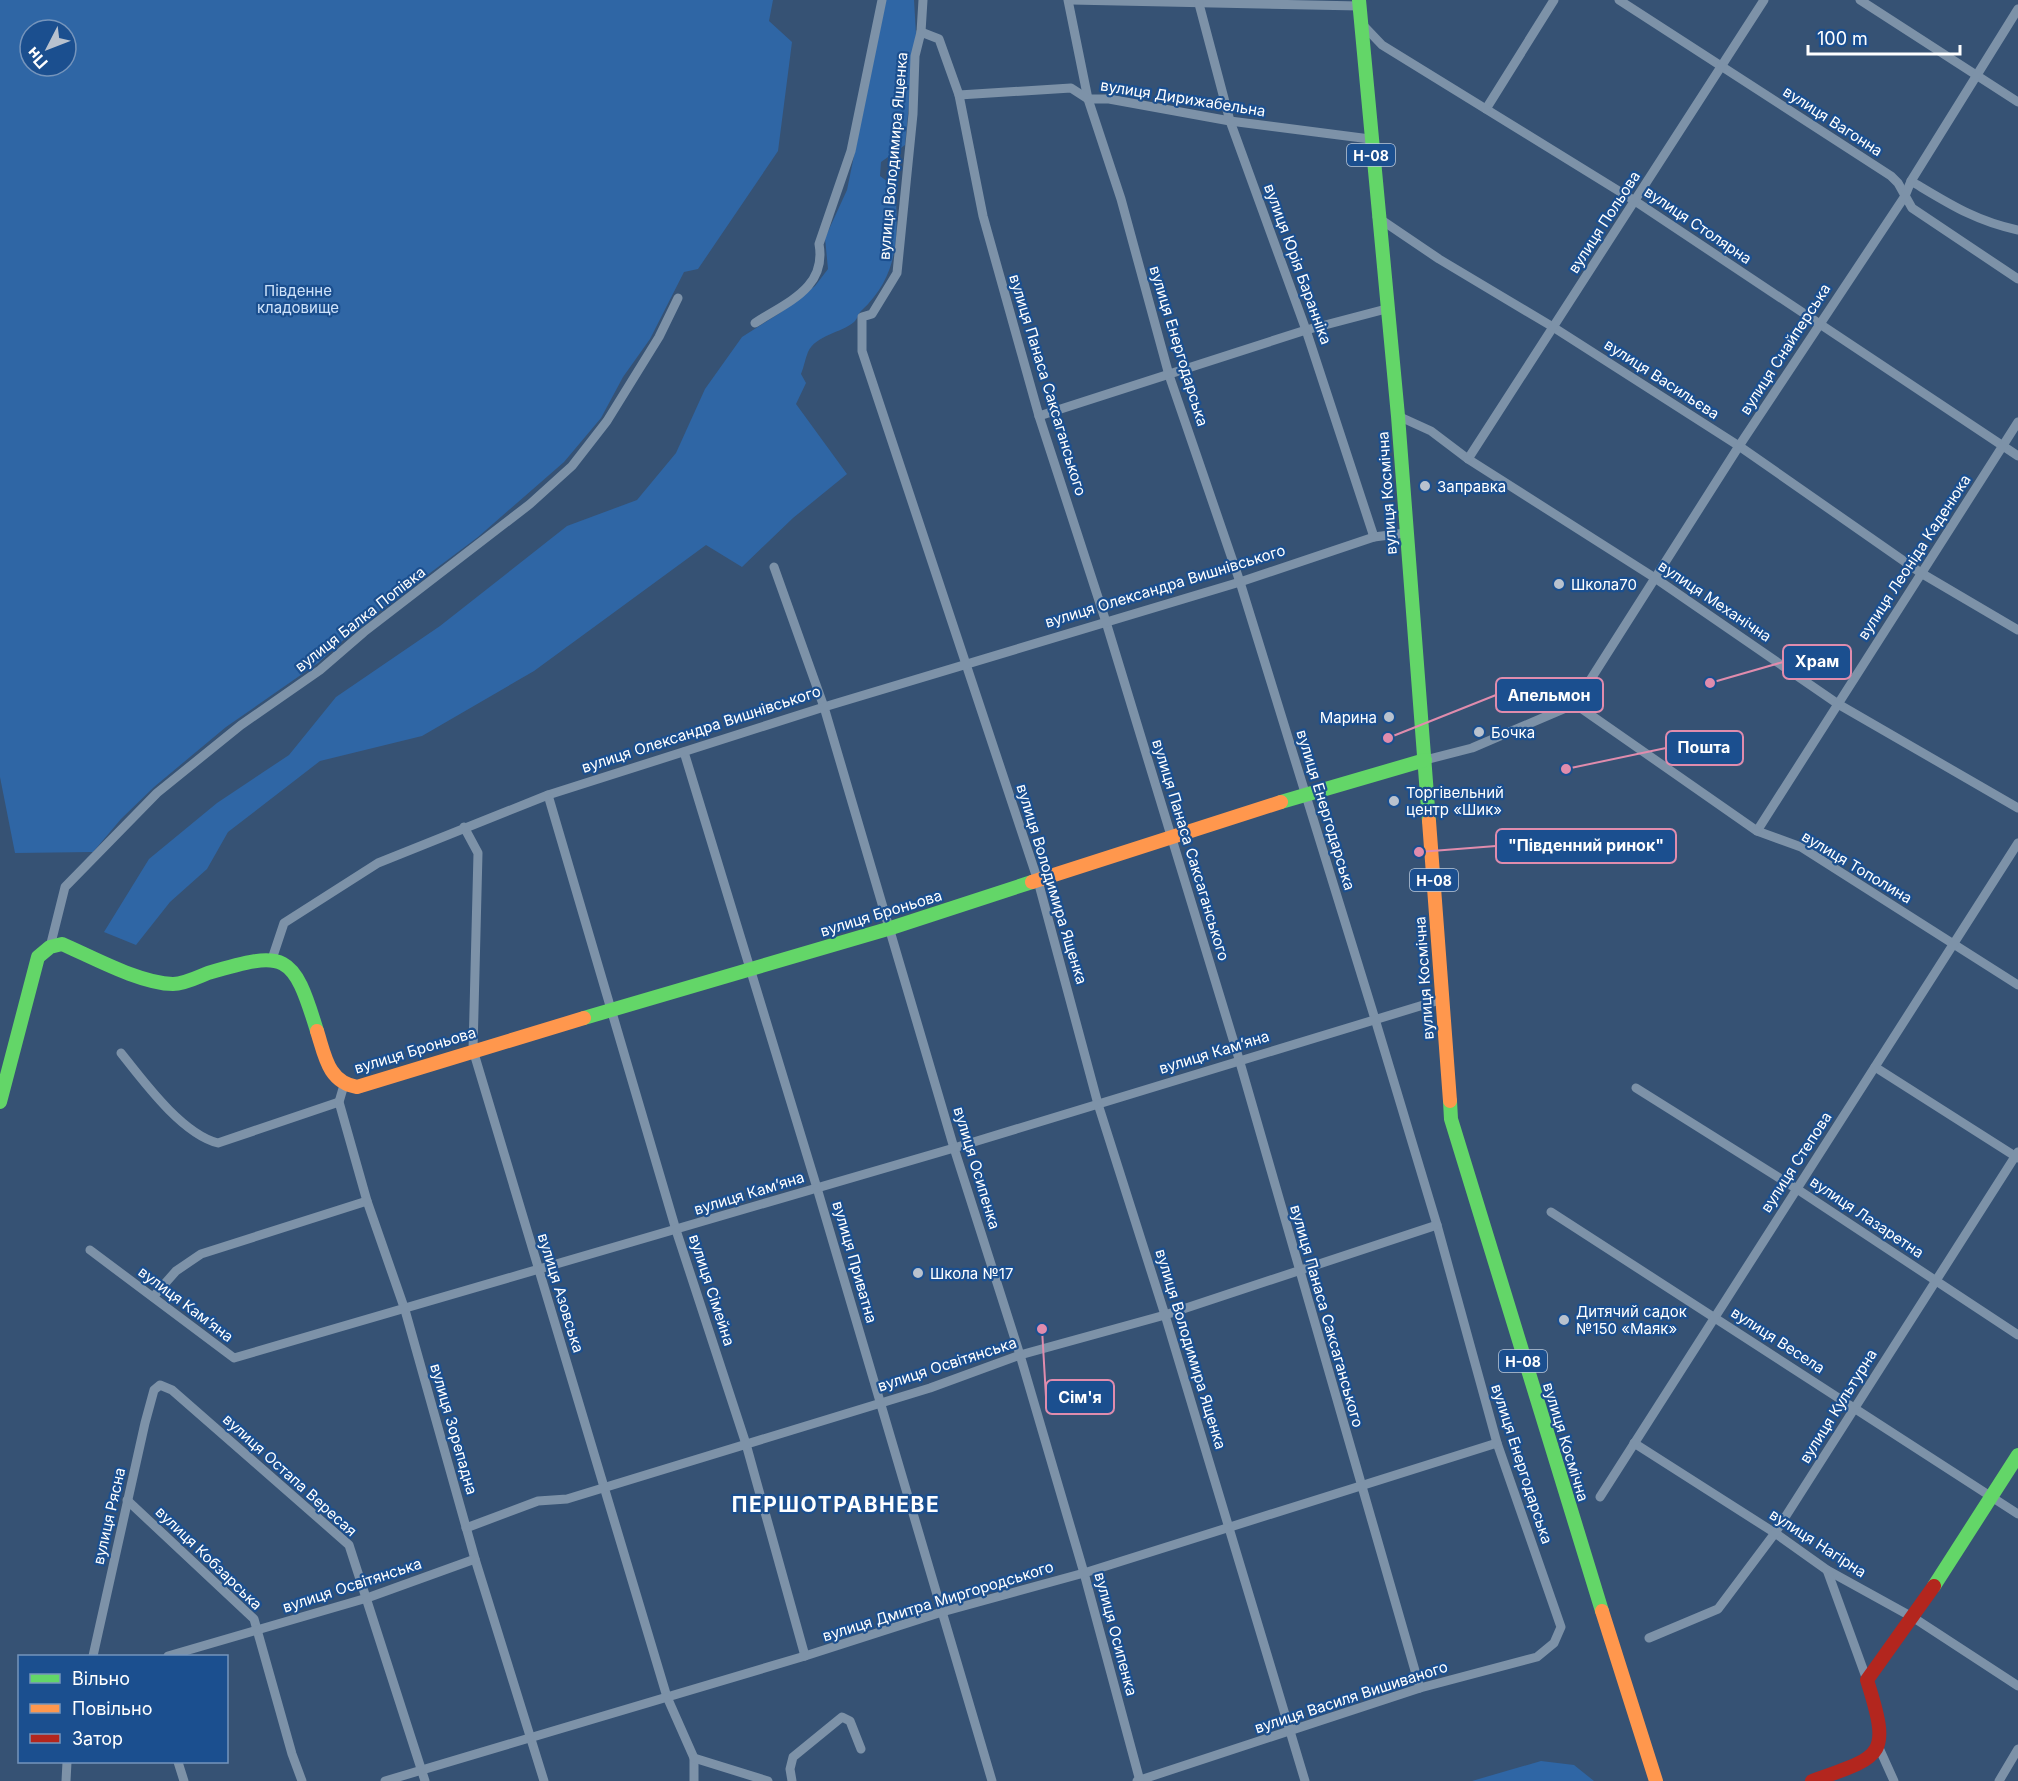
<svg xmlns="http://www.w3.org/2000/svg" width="2018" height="1781" font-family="Inter,sans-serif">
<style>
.green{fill:#2f66a5;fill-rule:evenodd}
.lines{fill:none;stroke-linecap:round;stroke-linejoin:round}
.street{stroke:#7d92a8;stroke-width:9}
.fast{stroke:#63d668;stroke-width:14}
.slow{stroke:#ff974d;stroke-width:14}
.jam{stroke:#b3261e;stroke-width:14}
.poi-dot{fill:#b9c2ce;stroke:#1b4f8f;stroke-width:2}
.labels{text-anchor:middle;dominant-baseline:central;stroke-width:4.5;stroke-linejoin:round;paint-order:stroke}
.shield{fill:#1b4f8f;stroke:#bbcadd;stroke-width:1.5}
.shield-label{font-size:14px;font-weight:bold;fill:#fff}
.street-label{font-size:15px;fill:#fff;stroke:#1b4f8f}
.park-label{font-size:15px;fill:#cfe3fa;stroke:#1b4f8f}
.poi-label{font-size:15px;fill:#fff;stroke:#1b4f8f;text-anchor:start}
.district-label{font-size:21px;font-weight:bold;letter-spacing:1.5px;fill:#fff;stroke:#1b4f8f}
.leader{fill:none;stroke:#e08cad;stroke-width:2}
.callout-dot{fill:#e08cad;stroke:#1b4f8f;stroke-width:2}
.callout{fill:#1b4f8f;stroke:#e08cad;stroke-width:2}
.callout-label{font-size:16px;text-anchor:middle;font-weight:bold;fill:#fff}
</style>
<rect width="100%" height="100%" fill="#365274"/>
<g class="green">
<path d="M0,0H773L769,21L792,42L778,151L698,269L684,272L650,339L623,377L601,418L564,462L478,537L358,627L318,663L226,727L154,787L121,819L93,852L15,853L0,777ZM30,30H66V66H30Z"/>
<path d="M886,0H914L916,34L905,145L881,162L880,176L895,187C899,235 899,276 861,311C858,314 857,320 854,322C841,333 816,335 808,352C805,359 804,367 801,374L806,383L796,404L847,474L793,518L742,567L706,545L534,671L422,736L320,761L228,832L207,869L170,902L136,945L104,932L149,859L217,803L289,755L336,697L440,626L567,526L637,500L676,453L705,389L742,337L780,313L815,286L828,269L825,238L847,190Z"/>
<path d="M1541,1761L1574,1765L1594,1781H1472Z"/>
</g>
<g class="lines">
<g class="street">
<path d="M923,0L921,32L915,56L913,114L897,273L872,314L862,317V351L1038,881L1098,1104L1165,1315L1305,1781"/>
<path d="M1068,0L1088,99L1121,199L1169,375L1240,582L1375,1019L1437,1225L1497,1443L1561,1627L1554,1643L1537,1657L1420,1688L1137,1781"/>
<path d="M1071,0L1360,6"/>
<path d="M1198,0L1230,121L1306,330L1374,537"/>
<path d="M1619,0L1891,176L1898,183L1912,208L2018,279"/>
<path d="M1860,0L2018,102"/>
<path d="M1362,24L1382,45L1635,201L2018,456"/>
<path d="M921,32L939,39L959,95L983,216L1039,416L1106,622L1239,1059L1420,1688"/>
<path d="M959,95L1071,88L1088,99H1109L1230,121L1370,139"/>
<path d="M1486,109L1554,0"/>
<path d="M1911,181C1948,203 1975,221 2018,230"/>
<path d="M1377,217L1439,259L1553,327L1739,446L1921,573L2018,630"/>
<path d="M755,323C787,302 827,288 819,244L851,151L882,0"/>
<path d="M1039,416L1306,330L1386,309"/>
<path d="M1398,416L1431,431L1468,459L1655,578L1838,704L2018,808"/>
<path d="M1468,459L1764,0"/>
<path d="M774,567L824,707L954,1148L1020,1355L1084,1573L1140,1781"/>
<path d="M1575,704L1739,446L1905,196L1911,181L2018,9"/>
<path d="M684,752L817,1188L992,1781"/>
<path d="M1425,760L1472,748L1575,704L1757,831L1801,847L2018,985"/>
<path d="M548,795L676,1230L746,1444L805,1656"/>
<path d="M464,827L478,853L473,1050L667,1697L694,1758V1781"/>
<path d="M1757,831L2018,422"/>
<path d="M50,947L65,887L157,793L241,725L320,670L364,632L530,504L572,466L607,421L659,337L678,298"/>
<path d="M272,959L284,923L378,863L548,795L824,707L1240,582L1374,537L1405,533"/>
<path d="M121,1053C144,1082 182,1134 218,1143L339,1102"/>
<path d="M1875,1067L2018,1158"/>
<path d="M344,1085L339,1102L367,1201L405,1310L475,1559L544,1781"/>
<path d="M1636,1088L1797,1189L2018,1335"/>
<path d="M1551,1212L2018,1514"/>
<path d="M90,1250L234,1358L954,1148L1443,999"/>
<path d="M153,1297L176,1271L201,1254L367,1201"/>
<path d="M1634,1443L1775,1533L1827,1570L1914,1618L2018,1686"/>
<path d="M1600,1497L2018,843"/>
<path d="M127,1500L254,1619L292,1754L302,1781"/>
<path d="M466,1528L538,1501L567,1499L930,1388L1020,1355L1165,1315L1437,1225"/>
<path d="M1827,1570L1867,1680"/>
<path d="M1649,1638L1718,1609L1775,1533L2018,1152"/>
<path d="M93,1656L145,1423L154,1390L160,1385L172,1390L349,1545L425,1781"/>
<path d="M168,1656L367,1598L475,1559"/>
<path d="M1880,1750L1894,1781"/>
<path d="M694,1758L768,1781"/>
<path d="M178,1762L184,1781"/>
<path d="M66,1781L67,1762"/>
<path d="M385,1781L805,1656L942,1612L1084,1573L1497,1443"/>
<path d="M792,1781L790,1769L793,1757L842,1717L850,1721L861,1749"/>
<path d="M1999,1781L2018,1749"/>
</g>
<g class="fast">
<path d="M1359,0L1398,416L1429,821"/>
<path d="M1281,802L1425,760"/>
<path d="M584,1018L891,928L1032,882"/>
<path d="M1450,1101L1451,1119L1602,1611"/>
<path d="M0,1102L38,957L50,947L62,944C92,957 141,984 173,984C184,984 198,977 208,973C286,950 293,952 317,1031"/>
<path d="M1934,1586L2018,1455"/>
</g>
<g class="slow">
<path d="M1429,821L1450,1101"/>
<path d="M1032,882L1281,802"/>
<path d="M317,1031C325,1056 328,1082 357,1087L584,1018"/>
<path d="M1602,1611L1656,1781"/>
</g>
<path class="jam" d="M1812,1781C1884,1756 1891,1756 1867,1680L1934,1586"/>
</g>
<g class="poi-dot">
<circle cx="1425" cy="486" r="6"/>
<circle cx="1559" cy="584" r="6"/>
<circle cx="1389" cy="717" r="6"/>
<circle cx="1479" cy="732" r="6"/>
<circle cx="1394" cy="801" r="6"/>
<circle cx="918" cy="1273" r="6"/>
<circle cx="1564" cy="1320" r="6"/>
</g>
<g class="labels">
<g class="shield">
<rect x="1347" y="144" width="48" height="22" rx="4.5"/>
<rect x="1410" y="869" width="48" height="22" rx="4.5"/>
<rect x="1499" y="1350" width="48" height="22" rx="4.5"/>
</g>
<g class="shield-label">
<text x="1371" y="155">Н-08</text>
<text x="1434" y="880">Н-08</text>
<text x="1523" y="1361">Н-08</text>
</g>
<g class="street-label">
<text transform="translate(1183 98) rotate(9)">вулиця Дирижабельна</text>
<text transform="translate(1833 121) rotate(33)">вулиця Вагонна</text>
<text transform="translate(893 156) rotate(-85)">вулиця Володимира Ященка</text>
<text transform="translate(1604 222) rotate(-57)">вулиця Польова</text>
<text transform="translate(1698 225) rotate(34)">вулиця Столярна</text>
<text transform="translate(1298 264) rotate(70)">вулиця Юрія Баранніка</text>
<text transform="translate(1179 346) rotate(73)">вулиця Енергодарська</text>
<text transform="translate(1785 349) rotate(-57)">вулиця Снайперська</text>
<text transform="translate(1662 379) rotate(33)">вулиця Васильєва</text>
<text transform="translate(1048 385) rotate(73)">вулиця Панаса Саксаганського</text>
<text transform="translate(1387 493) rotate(-94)">вулиця Космічна</text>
<text transform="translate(1914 557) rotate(-57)">вулиця Леоніда Каденюка</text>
<text transform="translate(1165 586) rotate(-17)">вулиця Олександра Вишнівського</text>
<text transform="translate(1715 601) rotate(34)">вулиця Механічна</text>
<text transform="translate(360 619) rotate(-38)">вулиця Балка Попівка</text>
<text transform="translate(701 729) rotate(-18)">вулиця Олександра Вишнівського</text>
<text transform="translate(1326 810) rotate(73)">вулиця Енергодарська</text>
<text transform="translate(1191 850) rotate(73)">вулиця Панаса Саксаганського</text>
<text transform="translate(1857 867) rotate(31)">вулиця Тополина</text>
<text transform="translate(1052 884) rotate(73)">вулиця Володимира Ященка</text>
<text transform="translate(881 913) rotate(-17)">вулиця Броньова</text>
<text transform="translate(1424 978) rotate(-94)">вулиця Космічна</text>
<text transform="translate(415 1050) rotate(-17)">вулиця Броньова</text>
<text transform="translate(1214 1052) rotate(-17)">вулиця Кам’яна</text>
<text transform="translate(1796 1162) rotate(-57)">вулиця Степова</text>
<text transform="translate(977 1168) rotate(73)">вулиця Осипенка</text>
<text transform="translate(749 1193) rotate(-17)">вулиця Кам’яна</text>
<text transform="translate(1867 1217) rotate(34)">вулиця Лазаретна</text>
<text transform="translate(855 1262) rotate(74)">вулиця Приватна</text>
<text transform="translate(712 1290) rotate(72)">вулиця Сімейна</text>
<text transform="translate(561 1293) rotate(73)">вулиця Азовська</text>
<text transform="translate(186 1304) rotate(37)">вулиця Кам’яна</text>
<text transform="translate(1327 1316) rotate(74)">вулиця Панаса Саксаганського</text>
<text transform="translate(1778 1340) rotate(33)">вулиця Весела</text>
<text transform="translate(1191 1349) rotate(73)">вулиця Володимира Ященка</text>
<text transform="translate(947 1364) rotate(-18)">вулиця Освітянська</text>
<text transform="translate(1838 1406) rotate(-58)">вулиця Культурна</text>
<text transform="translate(454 1429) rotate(74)">вулиця Зорепадна</text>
<text transform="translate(1566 1442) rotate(73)">вулиця Космічна</text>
<text transform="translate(1522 1464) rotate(72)">вулиця Енергодарська</text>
<text transform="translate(290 1475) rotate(42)">вулиця Остапа Вересая</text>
<text transform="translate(109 1516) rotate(-77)">вулиця Рясна</text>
<text transform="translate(1818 1543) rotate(33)">вулиця Нагірна</text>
<text transform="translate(209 1558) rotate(44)">вулиця Кобзарська</text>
<text transform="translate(352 1585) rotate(-18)">вулиця Освітянська</text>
<text transform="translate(938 1601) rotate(-17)">вулиця Дмитра Миргородського</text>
<text transform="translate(1116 1634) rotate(75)">вулиця Осипенка</text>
<text transform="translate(1351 1697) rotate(-18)">вулиця Василя Вишиваного</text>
</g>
<g class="park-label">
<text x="298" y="290">Південне<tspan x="298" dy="17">кладовище</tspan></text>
</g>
<g class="poi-label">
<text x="1437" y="486">Заправка</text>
<text x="1571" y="584">Школа70</text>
<text x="1377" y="717" text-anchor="end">Марина</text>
<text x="1491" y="732">Бочка</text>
<text x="1406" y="792">Торгівельний<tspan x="1406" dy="17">центр «Шик»</tspan></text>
<text x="930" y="1273">Школа №17</text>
<text x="1576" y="1311">Дитячий садок<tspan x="1576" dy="17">№150 «Маяк»</tspan></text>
</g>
<g class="district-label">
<text x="836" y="1504">ПЕРШОТРАВНЕВЕ</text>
</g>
</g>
<path class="leader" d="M1710 683L1783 662M1388 738L1496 695M1566 769L1666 748M1419 852L1496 846M1042 1329L1046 1397"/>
<g class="callout-dot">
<circle cx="1710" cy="683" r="6"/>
<circle cx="1388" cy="738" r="6"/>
<circle cx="1566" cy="769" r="6"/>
<circle cx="1419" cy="852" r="6"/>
<circle cx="1042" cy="1329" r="6"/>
</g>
<g class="callout">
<rect x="1783" y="645" width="68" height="34" rx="6"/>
<rect x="1496" y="678" width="107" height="34" rx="6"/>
<rect x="1666" y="731" width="77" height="34" rx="6"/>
<rect x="1496" y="829" width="180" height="34" rx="6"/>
<rect x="1046" y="1380" width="68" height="34" rx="6"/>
</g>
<g class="callout-label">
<text x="1817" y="667">Храм</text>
<text x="1549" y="701">Апельмон</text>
<text x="1704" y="753">Пошта</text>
<text x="1586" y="851">"Південний ринок"</text>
<text x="1080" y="1403">Сім'я</text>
</g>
<rect x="18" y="1655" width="210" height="108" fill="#1b4f8f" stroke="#7695bc" stroke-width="1.5"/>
<rect x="30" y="1674" width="30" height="9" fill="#63d668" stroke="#7695bc" stroke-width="1.5"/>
<text x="72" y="1685" font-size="18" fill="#ffffff">Вільно</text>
<rect x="30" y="1704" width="30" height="9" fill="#ff974d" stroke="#7695bc" stroke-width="1.5"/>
<text x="72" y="1715" font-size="18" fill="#ffffff">Повільно</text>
<rect x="30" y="1734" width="30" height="9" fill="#b3261e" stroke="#7695bc" stroke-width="1.5"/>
<text x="72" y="1745" font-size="18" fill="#ffffff">Затор</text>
<g transform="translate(48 48) rotate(228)"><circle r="28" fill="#1b4f8f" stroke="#7695bc" stroke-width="1.5"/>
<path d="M0-4.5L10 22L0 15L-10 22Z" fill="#b9c2ce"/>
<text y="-9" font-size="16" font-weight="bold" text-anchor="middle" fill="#ffffff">Пн</text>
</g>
<path d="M1808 45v9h152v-9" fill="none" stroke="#ffffff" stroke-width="3"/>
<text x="1817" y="45" font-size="18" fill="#ffffff" stroke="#1b4f8f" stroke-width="4.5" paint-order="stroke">100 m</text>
</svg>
